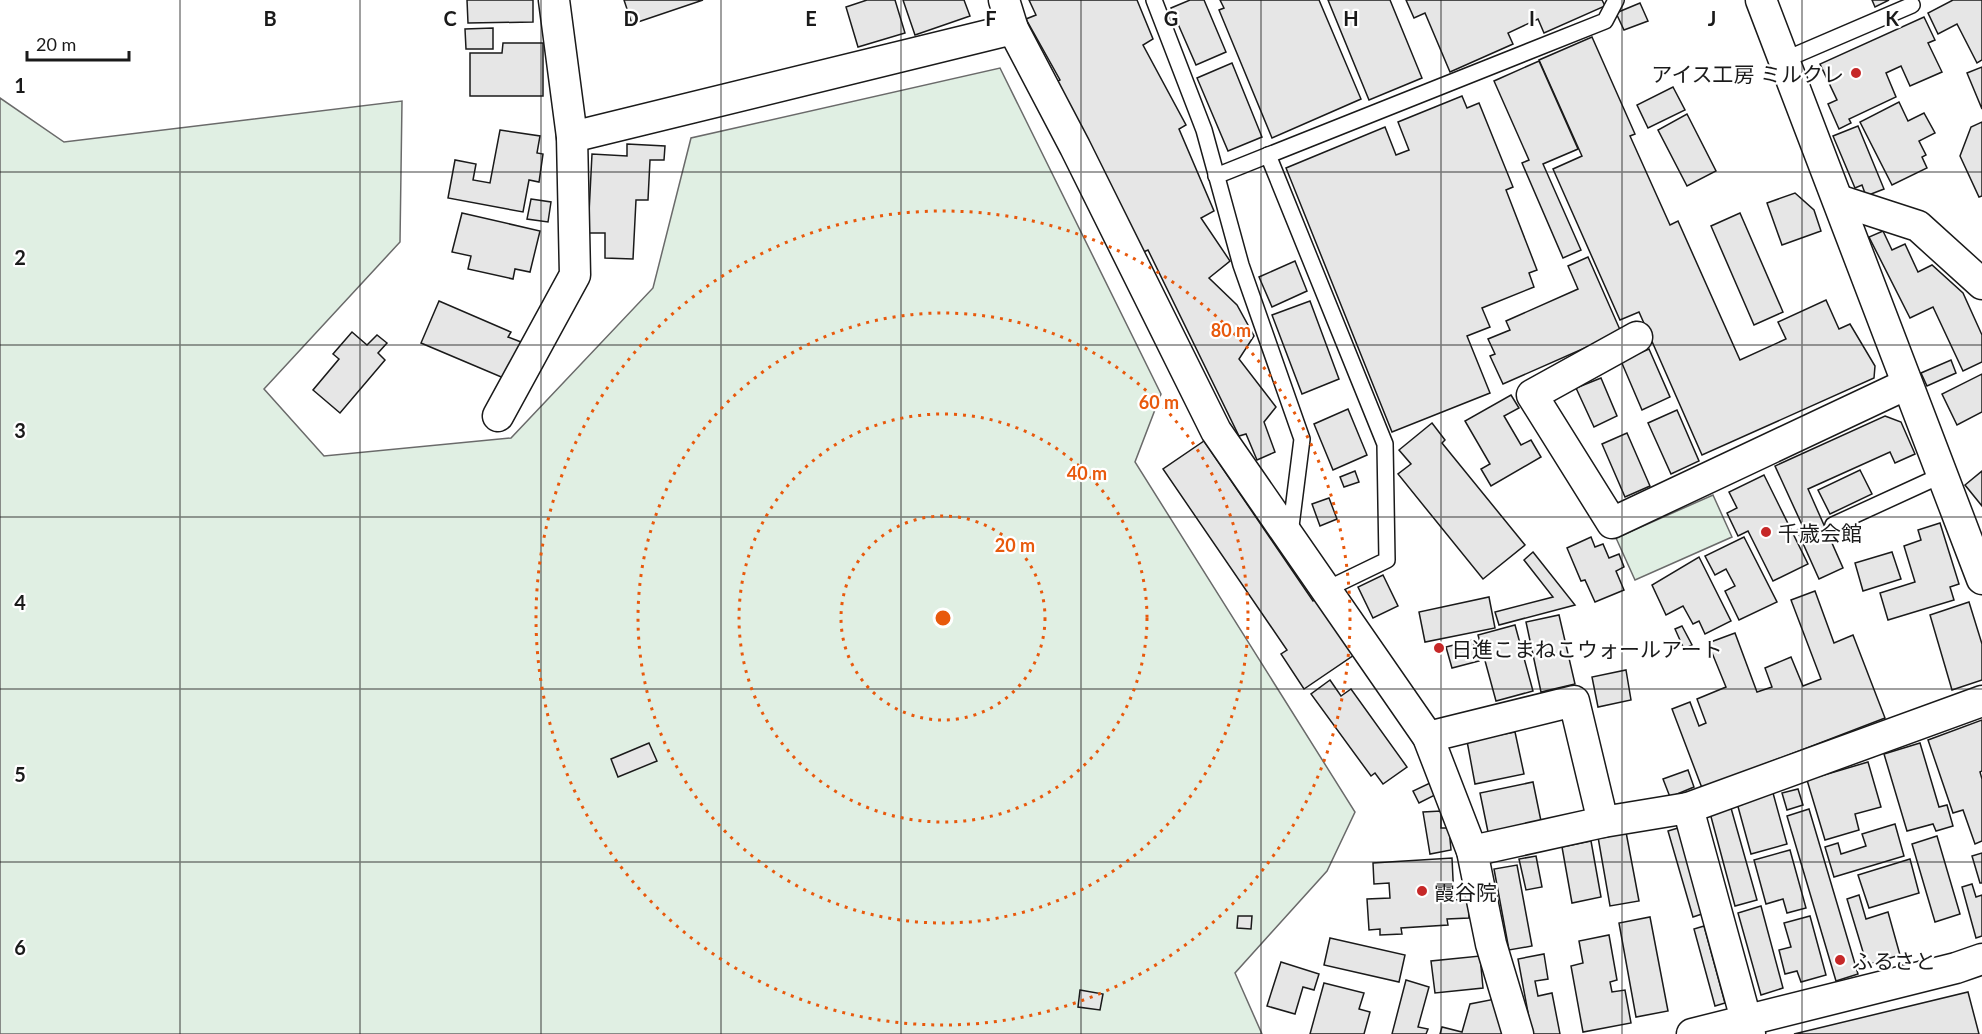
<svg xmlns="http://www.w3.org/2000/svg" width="1982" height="1034" font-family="Lato,'Noto Sans JP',sans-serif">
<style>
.green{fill:#e0efe3;stroke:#6a6a6a;stroke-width:1.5}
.building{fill:#e6e6e6;stroke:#1a1a1a;stroke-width:1.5}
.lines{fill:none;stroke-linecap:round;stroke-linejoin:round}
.lane-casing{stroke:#1a1a1a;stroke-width:18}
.street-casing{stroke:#1a1a1a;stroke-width:33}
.lane{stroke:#fff;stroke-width:15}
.street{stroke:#fff;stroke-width:30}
.grid{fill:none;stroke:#1a1a1a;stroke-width:1.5;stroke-opacity:0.55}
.ring{fill:none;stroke:#e8590c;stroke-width:3;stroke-dasharray:3 6}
.poi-dot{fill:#c62828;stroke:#fff;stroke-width:2}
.labels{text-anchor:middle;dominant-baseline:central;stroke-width:4.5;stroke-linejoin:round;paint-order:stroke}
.poi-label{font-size:21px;fill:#1a1a1a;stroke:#fff;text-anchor:start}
.grid-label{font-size:20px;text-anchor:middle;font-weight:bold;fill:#1a1a1a;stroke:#fff;stroke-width:4.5;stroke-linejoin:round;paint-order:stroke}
.centre{fill:#e8590c;stroke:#fff;stroke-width:3}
.ring-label{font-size:18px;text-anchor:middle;font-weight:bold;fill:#e8590c;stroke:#fff;stroke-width:4.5;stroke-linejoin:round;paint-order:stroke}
</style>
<rect width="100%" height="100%" fill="#fff"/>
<g class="green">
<path d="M1000,68L1161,394L1135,462L1355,812L1327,871L1235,973L1262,1034H0V98L64,142L402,101L400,242L264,389L324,456L511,438L653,288L691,138Z"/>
<path d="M1713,495L1732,537L1635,580L1616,538Z"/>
</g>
<g class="building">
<path d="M467,0H533V22L468,23Z"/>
<path d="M624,0H703L632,24Z"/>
<path d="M867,0H895L905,33L858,47L846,7Z"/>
<path d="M903,0H964L970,16L915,35Z"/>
<path d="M1029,0H1137L1153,39L1143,45L1186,125L1179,129L1214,211L1201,218L1230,261L1209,278L1237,305L1254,336L1239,359L1276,407L1264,422L1275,452L1257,460L1246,434L1239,436L1148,250L1141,253L1054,83L1060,80L1026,19L1036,15Z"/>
<path d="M1190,0H1204L1226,52L1196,65L1171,8Z"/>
<path d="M1220,0H1319L1361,99L1272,138L1219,10L1224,8Z"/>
<path d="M1328,0H1390L1422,78L1369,100Z"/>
<path d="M1406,0H1602L1605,6L1544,33L1538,19L1508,33L1513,44L1450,72L1425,13L1414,18Z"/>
<path d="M1872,0H1889L1875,7Z"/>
<path d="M1953,0H1982V60L1977,63L1957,24L1938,34L1928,13Z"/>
<path d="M1640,3L1648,21L1624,30L1616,13Z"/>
<path d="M1924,17L1935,40L1928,43L1942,72L1910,86L1901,66L1886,73L1896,97L1849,119L1851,123L1839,129L1828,104L1837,100L1820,64Z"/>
<path d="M493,28V49H466L465,29Z"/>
<path d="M1592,37L1635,134L1630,136L1670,225L1678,221L1740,360L1786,339L1778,322L1826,300L1839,329L1850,324L1875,366L1874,378L1702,455L1639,312L1620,320L1553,169L1582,156L1539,60Z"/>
<path d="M503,43H543V96H470V53H502Z"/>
<path d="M1539,61L1578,149L1543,164L1581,250L1563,258L1522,163L1529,160L1494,81Z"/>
<path d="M1232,63L1262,137L1228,151L1197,78Z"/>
<path d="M1982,67V109L1967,73Z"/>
<path d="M1673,87L1685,110L1648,128L1637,105Z"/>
<path d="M1462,96L1467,108L1479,103L1513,187L1506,190L1537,270L1529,273L1534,287L1482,308L1490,327L1467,336L1490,393L1392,432L1286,168L1385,127L1396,155L1409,150L1398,122Z"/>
<path d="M1899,102L1908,121L1924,113L1935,133L1919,141L1926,155L1922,157L1927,168L1892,185L1860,122Z"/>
<path d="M1687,114L1716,171L1687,186L1658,130Z"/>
<path d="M1982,122V196L1979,197L1960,156L1971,127Z"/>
<path d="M1858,126L1884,189L1866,196L1862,185L1855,188L1833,136Z"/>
<path d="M500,130L540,136L537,153L543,154L539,182L529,180L523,212L448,198L455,160L476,164L473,180L490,183Z"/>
<path d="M627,144L665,146L664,160H650L648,200H636L633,259L605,258V233H588L592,154L627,156Z"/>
<path d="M1795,193L1814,210L1821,231L1782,245L1767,203Z"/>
<path d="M531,199L551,202L548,222L527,219Z"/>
<path d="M462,213L540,231L530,272L515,269L513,279L468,269L471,256L452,252Z"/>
<path d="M1740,213L1783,312L1754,325L1711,226Z"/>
<path d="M1883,231L1892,250L1905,244L1918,272L1932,265L1963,293L1982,335V362L1963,371L1933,307L1910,318L1869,237Z"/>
<path d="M1588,257L1621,332L1503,384L1490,356L1495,354L1488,339L1510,330L1506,321L1578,289L1568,266Z"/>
<path d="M1295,261L1307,291L1272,307L1259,277Z"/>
<path d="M439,301L511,332L508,337L521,342L506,379L421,343Z"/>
<path d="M1310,301L1339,379L1302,394L1272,315Z"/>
<path d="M352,332L367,345L377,335L387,343L378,353L385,360L340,413L313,390L339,359L333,354Z"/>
<path d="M1649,349L1670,397L1642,410L1621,361Z"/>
<path d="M1951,360L1956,373L1927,386L1921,373Z"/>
<path d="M1982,374V412L1957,425L1942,394Z"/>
<path d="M1601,378L1617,416L1594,427L1576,388Z"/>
<path d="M1511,395L1519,408L1504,416L1521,445L1531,440L1541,457L1491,486L1481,469L1490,464L1465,421Z"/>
<path d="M1348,409L1367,455L1333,470L1314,424Z"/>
<path d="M1677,410L1699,461L1671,474L1648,423Z"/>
<path d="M1885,416L1901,422L1915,454L1895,463L1890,452L1808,489L1843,568L1819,579L1797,530L1803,527L1775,466Z"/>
<path d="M1432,423L1445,440L1442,443L1525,545L1483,579L1398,474L1411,464L1399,450Z"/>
<path d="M1627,433L1650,486L1625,497L1602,444Z"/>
<path d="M1204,441L1313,601L1316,599L1354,655L1304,689L1281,654L1287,650L1163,469Z"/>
<path d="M1860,470L1872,494L1830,514L1818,490Z"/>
<path d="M1355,471L1359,482L1344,487L1340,477Z"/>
<path d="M1982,471V506L1965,485Z"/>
<path d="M1764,475L1808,564L1773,581L1748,531L1738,536L1727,513L1737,508L1729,492Z"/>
<path d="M1329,498L1337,519L1320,526L1312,504Z"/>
<path d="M1940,523L1959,584L1950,587L1954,600L1888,620L1880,593L1915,582L1904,546L1921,540L1918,530Z"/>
<path d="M1591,537L1595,547L1603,544L1609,558L1619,554L1624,567L1616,571L1624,590L1595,602L1585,580L1581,581L1567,548Z"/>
<path d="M1744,537L1777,602L1739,620L1725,591L1735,586L1726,569L1715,575L1705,556Z"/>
<path d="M1533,552L1575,605L1499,625L1495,612L1553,597L1524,560Z"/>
<path d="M1892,552L1901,579L1863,591L1855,563Z"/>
<path d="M1699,557L1731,621L1705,634L1699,621L1693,624L1683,606L1666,615L1652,585Z"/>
<path d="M1383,575L1398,606L1373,618L1358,587Z"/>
<path d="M1815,591L1834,643L1853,635L1885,718L1702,788L1672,709L1690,702L1699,726L1706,723L1697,699L1726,687L1708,643L1735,633L1757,692L1772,687L1765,668L1791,657L1803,686L1821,679L1791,600Z"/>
<path d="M1489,597L1495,628L1425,642L1419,612Z"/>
<path d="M1969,602L1982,644V680L1952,690L1930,615Z"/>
<path d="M1559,615L1575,684L1541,692L1526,622Z"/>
<path d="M1515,625L1533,691L1496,701L1478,635Z"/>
<path d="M1682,626L1692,645L1684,649L1675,629Z"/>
<path d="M1473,640L1479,661L1452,668L1446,647Z"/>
<path d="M1626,670L1631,700L1598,707L1592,677Z"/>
<path d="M1330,680L1341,696L1351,689L1407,767L1383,784L1375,773L1371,776L1311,694Z"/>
<path d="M1982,720V771L1980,772L1982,779V841L1975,844L1963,810L1953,813L1928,740Z"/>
<path d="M1515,732L1524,774L1475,784L1467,741Z"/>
<path d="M649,743L657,761L618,777L611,759Z"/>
<path d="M1920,743L1939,807L1947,805L1953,826L1936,831L1933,824L1907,831L1884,754Z"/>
<path d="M1868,762L1881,807L1855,814L1859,830L1825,840L1807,780Z"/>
<path d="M1688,770L1694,787L1670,797L1663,779Z"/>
<path d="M1533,782L1541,821L1488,832L1480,793Z"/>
<path d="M1430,783L1435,795L1419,803L1413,791Z"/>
<path d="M1798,789L1803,805L1787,810L1782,793Z"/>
<path d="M1773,793L1787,844L1751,854L1737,803Z"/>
<path d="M1731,808L1757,900L1735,906L1710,813Z"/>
<path d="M1809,809L1858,974L1836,981L1787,816Z"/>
<path d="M1441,811V828H1449L1451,850L1430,854L1423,812Z"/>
<path d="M1895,824L1904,856L1834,877L1825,847L1838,843L1841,854L1866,846L1862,834Z"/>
<path d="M1678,828L1702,914L1693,917L1668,831Z"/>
<path d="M1626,832L1639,901L1610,906L1598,837Z"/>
<path d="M1937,836L1960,914L1935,922L1912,844Z"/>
<path d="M1591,841L1601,897L1572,903L1562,847Z"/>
<path d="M1790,850L1806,908L1787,913L1783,899L1766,904L1754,860Z"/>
<path d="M1982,853V883H1980L1972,856Z"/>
<path d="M1536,856L1542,887L1526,890L1519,859Z"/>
<path d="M1452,858L1454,900L1469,899V918L1447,919L1448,925L1401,928L1402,934L1380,935V929L1369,930L1367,899L1390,898L1389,883L1374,884L1373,863Z"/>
<path d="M1910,859L1919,893L1869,908L1858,875Z"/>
<path d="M1517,865L1532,946L1509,950L1494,869Z"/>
<path d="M1972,884L1976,897L1982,895V936L1976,938L1962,887Z"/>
<path d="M1859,895L1866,919L1888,912L1900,955L1867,965L1847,899Z"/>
<path d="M1761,906L1783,988L1761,995L1738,913Z"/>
<path d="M1238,916H1252L1251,929L1237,928Z"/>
<path d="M1810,916L1826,975L1801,982L1797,971L1785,974L1779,950L1791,947L1784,923Z"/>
<path d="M1650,917L1668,1011L1636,1017L1619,923Z"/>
<path d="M1704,926L1725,1003L1715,1006L1694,929Z"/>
<path d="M1609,935L1617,980L1610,982L1612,992L1625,990L1631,1023L1583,1032L1571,966L1583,963L1579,941Z"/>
<path d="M1330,938L1405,955L1399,982L1324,965Z"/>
<path d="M1544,954L1548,979L1535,981L1538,996L1552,993L1560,1034H1532L1518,959Z"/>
<path d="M1480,956L1483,988L1435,993L1431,961Z"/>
<path d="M1281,962L1319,974L1314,990L1303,987L1295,1014L1267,1006Z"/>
<path d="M1406,980L1429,987L1418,1027L1428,1029L1426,1034H1392Z"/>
<path d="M1324,983L1364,993L1359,1009L1370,1012L1364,1034H1310Z"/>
<path d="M1080,990L1103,994L1100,1010L1078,1007Z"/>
<path d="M1968,992L1979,1034H1794Z"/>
<path d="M1495,999L1505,1034H1440L1442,1027L1462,1032L1470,1004Z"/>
</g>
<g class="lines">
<g class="lane-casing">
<g id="lane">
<path d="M1154,0L1204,130L1241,265L1302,439L1290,534"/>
<path d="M1784,60L1912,5"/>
<path d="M1268,155L1385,444L1387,560L1325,590"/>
<path d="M1216,176L1605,21L1616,0"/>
<path d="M1833,525L1942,475"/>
</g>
</g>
<g class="street-casing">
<g id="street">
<path d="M1004,0L1013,29L1075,147L1216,431L1428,737L1472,851L1491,944L1518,1034"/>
<path d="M1761,0L1982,579"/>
<path d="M572,137L1013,29"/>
<path d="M1838,200L1918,226L1982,284"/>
<path d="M1637,337L1532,395L1612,523L1907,384"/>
<path d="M498,416L575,275L572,137L554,0"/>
<path d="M1428,737L1574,701L1603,822"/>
<path d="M1688,808L1750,1034"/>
<path d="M1472,851L1603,822L1688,808L1982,701"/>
<path d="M1692,1034L1956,968L1982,959"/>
</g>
</g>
<use href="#lane" class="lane"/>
<use href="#street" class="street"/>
</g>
<path class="grid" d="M180,0V1034M360,0V1034M541,0V1034M721,0V1034M901,0V1034M1081,0V1034M1261,0V1034M1441,0V1034M1622,0V1034M1802,0V1034M0,172H1982M0,345H1982M0,517H1982M0,689H1982M0,862H1982"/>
<g class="ring">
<circle cx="943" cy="618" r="102"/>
<circle cx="943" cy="618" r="204"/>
<circle cx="943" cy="618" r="305"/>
<circle cx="943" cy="618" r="407"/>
</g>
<g class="poi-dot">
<circle cx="1856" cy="73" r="6"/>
<circle cx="1766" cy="532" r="6"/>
<circle cx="1439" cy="648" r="6"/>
<circle cx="1422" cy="891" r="6"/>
<circle cx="1840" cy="960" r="6"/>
</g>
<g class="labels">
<g class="poi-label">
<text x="1844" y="73" text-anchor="end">アイス工房 ミルクレ</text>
<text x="1778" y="532">千歳会館</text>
<text x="1451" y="648">日進こまねこウォールアート</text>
<text x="1434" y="891">霞谷院</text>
<text x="1852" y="960">ふるさと</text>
</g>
</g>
<g class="grid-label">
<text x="270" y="26">B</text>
<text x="450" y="26">C</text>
<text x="631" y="26">D</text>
<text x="811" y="26">E</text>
<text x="991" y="26">F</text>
<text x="1171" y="26">G</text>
<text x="1351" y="26">H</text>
<text x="1532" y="26">I</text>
<text x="1712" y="26">J</text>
<text x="1892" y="26">K</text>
<text x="20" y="93">1</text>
<text x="20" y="265">2</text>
<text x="20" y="438">3</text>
<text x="20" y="610">4</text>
<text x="20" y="782">5</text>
<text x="20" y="955">6</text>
</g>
<circle cx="943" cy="618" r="9" class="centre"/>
<g class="ring-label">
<text x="1231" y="337">80 m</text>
<text x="1159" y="409">60 m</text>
<text x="1087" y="480">40 m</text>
<text x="1015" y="552">20 m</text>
</g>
<path d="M27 51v9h102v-9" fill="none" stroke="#1a1a1a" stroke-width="3"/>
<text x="36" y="51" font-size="18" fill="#1a1a1a" stroke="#ffffff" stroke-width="4.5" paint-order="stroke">20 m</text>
</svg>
